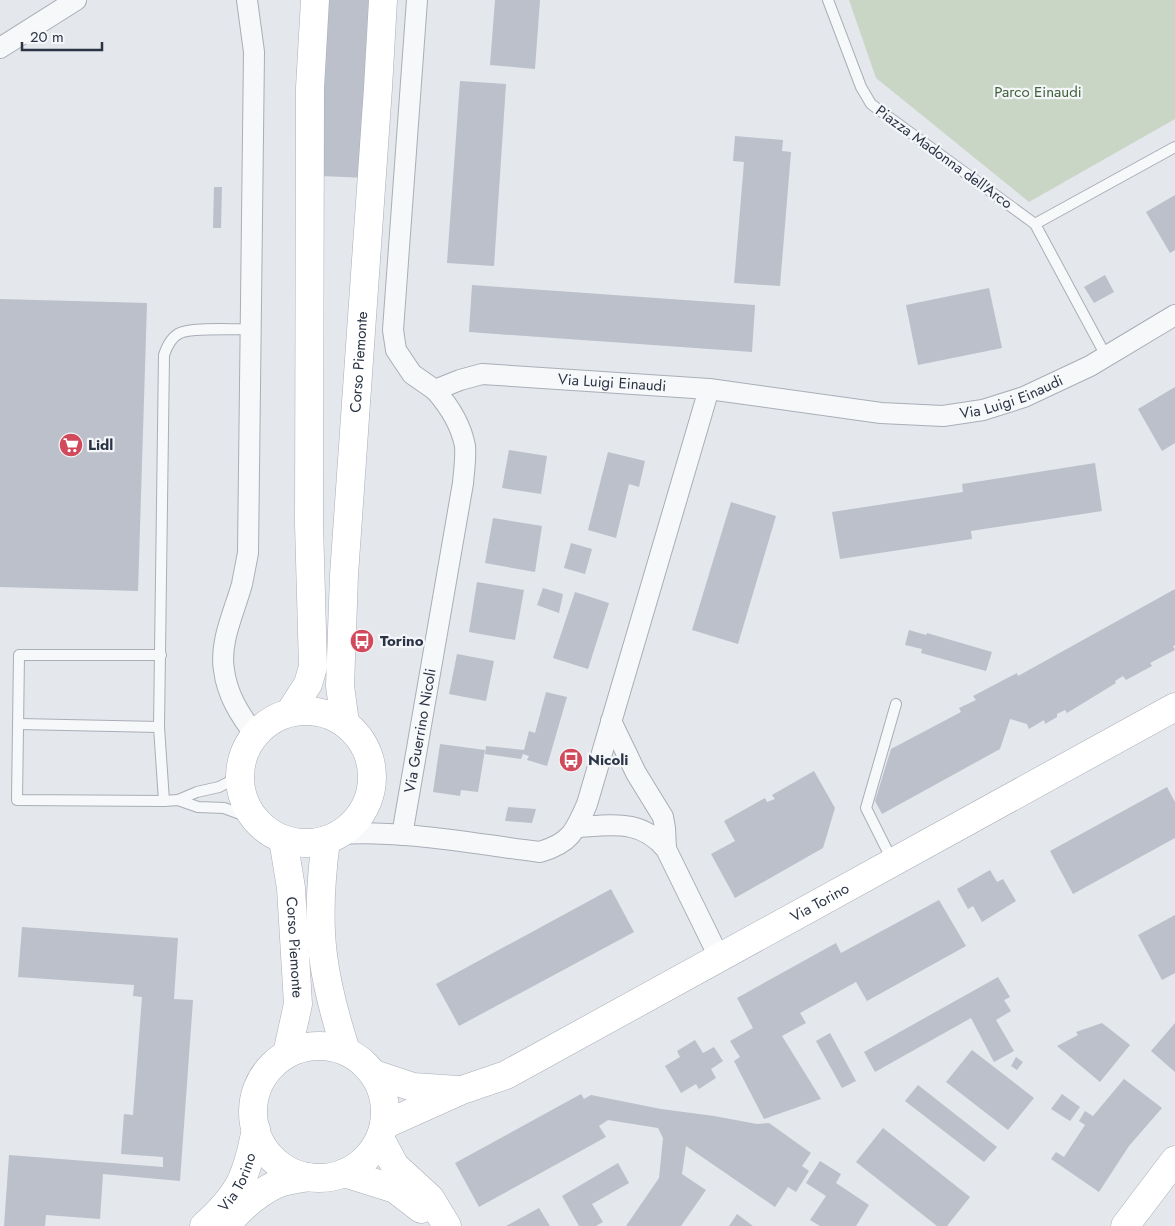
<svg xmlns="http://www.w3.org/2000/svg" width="1175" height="1226" font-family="Jost,sans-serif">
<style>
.green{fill:#c9d6c5}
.building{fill:#bbc0ca}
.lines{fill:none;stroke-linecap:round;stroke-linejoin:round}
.lane-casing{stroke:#a9aeb7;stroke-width:12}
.street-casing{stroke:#a9aeb7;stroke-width:22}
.secondary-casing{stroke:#a9aeb7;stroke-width:29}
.lane{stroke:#f7f8fa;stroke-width:10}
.street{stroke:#f7f8fa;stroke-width:20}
.secondary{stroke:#fff;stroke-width:28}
.labels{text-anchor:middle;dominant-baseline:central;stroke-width:4.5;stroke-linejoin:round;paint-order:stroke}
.park-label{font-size:15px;fill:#3f6138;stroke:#f4f6f9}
.street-label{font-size:15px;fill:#2b3445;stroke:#f4f6f9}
.poi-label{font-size:15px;font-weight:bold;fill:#2b3445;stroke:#f4f6f9;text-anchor:start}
</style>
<rect width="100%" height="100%" fill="#e4e7ec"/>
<path class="green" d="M849,0H1175V119L1029,202L876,78Z"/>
<g class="building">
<path d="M327,0H375L367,178L321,176Z"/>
<path d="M495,0H540L535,69L490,65Z"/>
<path d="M460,81L506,84L494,266L447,263Z"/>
<path d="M735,136L783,140L782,151L791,152L780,286L734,283L744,162L733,161Z"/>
<path d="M214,187H222L221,228H213Z"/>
<path d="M1175,195V250L1170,253L1146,212Z"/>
<path d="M1105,275L1114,292L1094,303L1084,287Z"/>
<path d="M472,285L755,305L752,352L469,332Z"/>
<path d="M989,288L1002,348L918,365L906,305Z"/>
<path d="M0,299L147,303L138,591L0,587Z"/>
<path d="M1175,387V443L1162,451L1138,409Z"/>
<path d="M509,450L547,456L541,494L502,488Z"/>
<path d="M608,452L645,461L639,487L629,484L616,538L588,530Z"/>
<path d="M1095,463L1102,511L971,531L972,539L840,559L832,512L963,492L962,484Z"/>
<path d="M731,502L776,516L738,644L692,630Z"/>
<path d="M493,518L542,526L535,572L485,563Z"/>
<path d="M571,543L592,549L585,574L564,568Z"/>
<path d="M477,582L524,590L515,640L469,632Z"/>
<path d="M543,588L563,594L559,613L537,605Z"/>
<path d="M1175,589V645L1173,646L1175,650L1150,663L1152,666L1126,680L1123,676L1115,681L1116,683L1067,713L1065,710L1057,714V717L1045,724L1044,720L1029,729L1027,724L1010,719L1000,749L882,814L875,801L891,749L961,712L959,708L976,700L973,696L1017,673L1018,676Z"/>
<path d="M575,592L609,603L588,669L553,658Z"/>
<path d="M909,630L926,635L927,633L992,652L986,671L921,653L922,649L905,645Z"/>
<path d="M457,654L494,661L486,701L449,694Z"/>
<path d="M546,692L567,697L547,766L527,760L529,756L523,754L521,759L485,754L486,746L524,750L529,731L535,733Z"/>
<path d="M440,744L485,750L478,792L461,790L460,796L433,792Z"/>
<path d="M814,771L835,808L823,848L735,898L711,854L735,841L724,821L765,798L767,802L775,799L772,795Z"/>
<path d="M1167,787L1175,802V838L1073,894L1050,851Z"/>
<path d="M508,807L536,809L532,823L505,821Z"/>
<path d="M990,870L997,882L1003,879L1016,901L982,922L973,906L968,909L957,889Z"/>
<path d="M611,889L634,932L459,1026L436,984Z"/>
<path d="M939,900L966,946L867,1001L856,982L800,1013L806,1023L782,1036L821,1099L764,1119L734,1061L740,1057L730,1041L753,1028L737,998L836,943L841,953Z"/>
<path d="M1175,915V973L1162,980L1138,935Z"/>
<path d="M22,927L178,938L174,999L193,1000L180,1181L103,1174L100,1219L46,1215L45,1226H4L9,1155L163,1167V1157L121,1154L124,1114L133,1115L142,997L133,996L134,985L18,977Z"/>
<path d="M998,977L1010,997L1004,1000L1011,1011L996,1020L1014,1051L994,1062L971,1018L875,1072L864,1052Z"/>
<path d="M1102,1023L1130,1045L1100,1082L1057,1046L1078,1035L1076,1032Z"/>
<path d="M1175,1023V1072L1151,1051Z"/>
<path d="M830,1033L856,1081L842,1088L816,1041Z"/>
<path d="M695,1040L703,1053L714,1047L723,1061L711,1069L716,1078L699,1089L696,1084L681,1093L665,1066L680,1057L677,1051Z"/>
<path d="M972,1050L1034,1098L1008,1130L946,1082Z"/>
<path d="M1016,1057L1023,1062L1017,1070L1011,1066Z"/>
<path d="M1124,1079L1162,1108L1129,1146L1099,1192L1051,1159L1056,1152L1064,1157L1085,1125L1079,1121L1085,1111L1093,1116Z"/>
<path d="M918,1085L997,1147L984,1162L905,1101Z"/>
<path d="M581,1094L584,1099L591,1095L661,1109L714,1116L757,1124L769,1123L811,1153L802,1166L809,1171L796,1192L788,1187L775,1207L686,1146L682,1174L706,1190L681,1226H626L659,1178L663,1138L658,1128L608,1120L599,1126L606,1137L479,1207L455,1163Z"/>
<path d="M1062,1094L1080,1107L1070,1121L1051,1109Z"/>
<path d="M883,1128L970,1197L947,1226H937L856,1162Z"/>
<path d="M820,1161L841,1174L836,1183L869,1205L856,1226H820L810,1220L826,1196L806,1183Z"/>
<path d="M618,1163L629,1183L592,1204L603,1222L596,1226H579L562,1196Z"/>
<path d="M539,1208L550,1226H506Z"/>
<path d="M737,1214L753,1226H729Z"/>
</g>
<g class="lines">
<g class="lane-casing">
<g id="lane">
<path d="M828,0L861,87L871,104L1035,224L1106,356"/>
<path d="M1035,224L1175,147"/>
<path d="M161,655H19L17,800L164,801"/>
<path d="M19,724L159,727"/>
<path d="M239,774L227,783L219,787L197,792L178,800L164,801L159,727L164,355C167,346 171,337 180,333C191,327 236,330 251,329"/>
<path d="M178,800L198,807L224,808L254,819"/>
<path d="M893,862L866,808L896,704"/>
</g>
</g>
<g class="street-casing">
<g id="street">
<path d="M247,0L254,52L248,553C246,563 244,574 242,584C235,610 219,642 224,670C227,695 240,715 255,735"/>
<path id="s1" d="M417,0L393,330L396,350L412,374L435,390L460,380L482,374L709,389L881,413L943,416L983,410L1024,397L1090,366L1175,315"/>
<path d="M0,48L76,0"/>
<path d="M611,721L636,773L663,817L665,828L666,849"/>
<path d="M577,827C613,825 641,819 666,849L720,959"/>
<path d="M339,834C406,830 474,844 540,852C570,843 575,832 587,804L709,389"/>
<path id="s2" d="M402,835L463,483C464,471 466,458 465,446C461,425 450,407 435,390"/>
</g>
</g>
<g class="secondary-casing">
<g id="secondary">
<circle cx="306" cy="777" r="66"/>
<path d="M290,712L308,684L313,667L309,524L310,88L315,0"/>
<path id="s3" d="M345,723L340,686L344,575L378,88L383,0"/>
<path id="s4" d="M283,839L291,888L298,1004L287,1054"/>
<path d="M326,840C321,878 318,917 323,955C327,988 336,1020 346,1051"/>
<circle cx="319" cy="1112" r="66"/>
<path d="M374,1074L413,1087L458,1090"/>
<path id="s5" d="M384,1125L462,1090L506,1075L1175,707"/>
<path d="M380,1138L395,1166L430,1198L447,1226"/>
<path d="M344,1173L395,1189L421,1209"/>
<path d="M228,1223C242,1207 257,1193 277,1184C287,1180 298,1179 308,1177"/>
<path id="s6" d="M204,1226C240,1194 247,1176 256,1129"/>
<path d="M1125,1226L1175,1160"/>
</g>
</g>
<use href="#lane" class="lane"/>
<use href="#street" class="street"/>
<use href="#secondary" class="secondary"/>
</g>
<defs>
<g id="supermarket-disc" transform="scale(1.25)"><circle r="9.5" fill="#d1495b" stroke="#f4f6f9"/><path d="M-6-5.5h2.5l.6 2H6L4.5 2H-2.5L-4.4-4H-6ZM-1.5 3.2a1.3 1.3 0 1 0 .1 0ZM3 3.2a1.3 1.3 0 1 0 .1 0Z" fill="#fff"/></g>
<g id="bus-disc" transform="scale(1.25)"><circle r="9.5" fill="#d1495b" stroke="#f4f6f9"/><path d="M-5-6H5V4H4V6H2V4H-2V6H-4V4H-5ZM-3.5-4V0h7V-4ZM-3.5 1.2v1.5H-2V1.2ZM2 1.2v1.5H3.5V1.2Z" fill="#fff"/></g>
</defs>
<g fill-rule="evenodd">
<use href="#supermarket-disc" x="71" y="445"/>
<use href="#bus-disc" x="362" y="641"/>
<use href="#bus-disc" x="571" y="760"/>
</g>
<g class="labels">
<g class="park-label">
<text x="1038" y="92">Parco Einaudi</text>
</g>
<g class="street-label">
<text transform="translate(944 157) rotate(36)">Piazza Madonna dell'Arco</text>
<text stroke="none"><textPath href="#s3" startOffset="362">Corso Piemonte</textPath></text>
<text stroke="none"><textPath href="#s1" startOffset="588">Via Luigi Einaudi</textPath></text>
<text stroke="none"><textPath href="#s1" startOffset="992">Via Luigi Einaudi</textPath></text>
<text stroke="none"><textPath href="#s2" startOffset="106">Via Guerrino Nicoli</textPath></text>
<text stroke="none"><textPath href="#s5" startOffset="490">Via Torino</textPath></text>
<text stroke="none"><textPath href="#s4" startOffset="109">Corso Piemonte</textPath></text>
<text stroke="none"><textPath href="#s6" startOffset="56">Via Torino</textPath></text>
</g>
<g class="poi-label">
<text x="88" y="445">Lidl</text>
<text x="380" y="641">Torino</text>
<text x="588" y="760">Nicoli</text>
</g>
</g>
<path d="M22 42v8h80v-8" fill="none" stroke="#2b3445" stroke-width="2.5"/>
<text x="30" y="42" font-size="15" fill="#2b3445" stroke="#f4f6f9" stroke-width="4" paint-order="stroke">20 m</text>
</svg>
